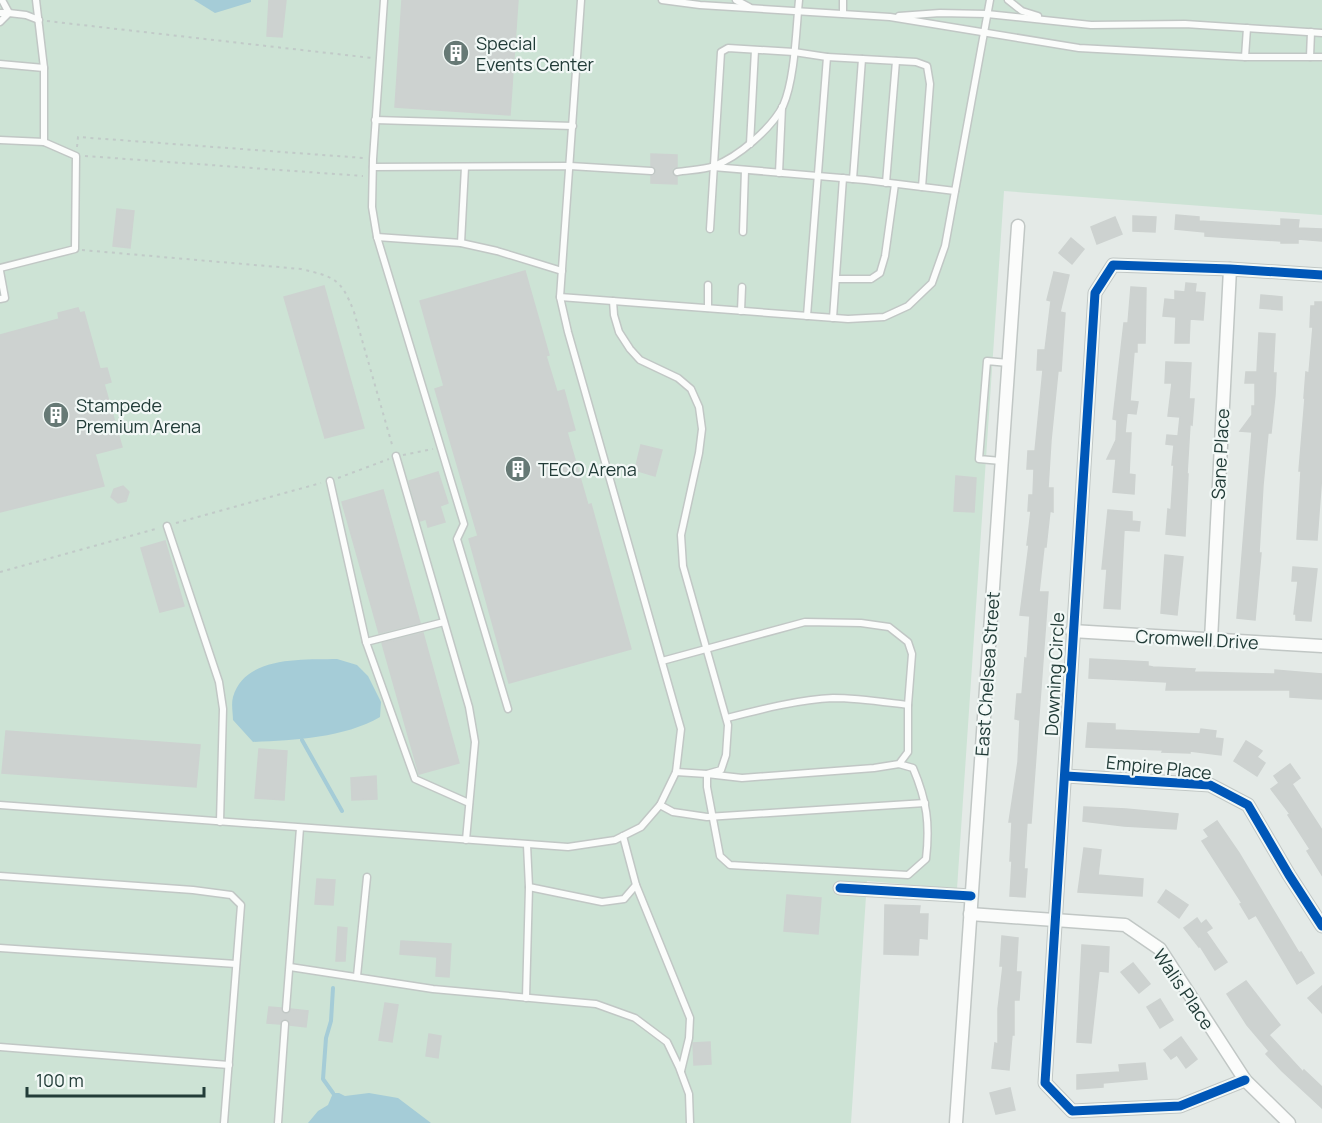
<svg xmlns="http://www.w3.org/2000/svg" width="1322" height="1123" font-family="Manrope,sans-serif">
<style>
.green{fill:#cde3d5}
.water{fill:#a5ccd7}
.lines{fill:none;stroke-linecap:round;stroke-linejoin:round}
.stream{stroke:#a5ccd7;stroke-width:4}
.building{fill:#cdd2d0;stroke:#cdd2d0;stroke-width:1.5}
.service-casing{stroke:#c1c7c5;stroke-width:9}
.minor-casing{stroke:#c1c7c5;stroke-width:15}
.path{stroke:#c1cac8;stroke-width:2;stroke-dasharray:3 4.5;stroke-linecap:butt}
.service{stroke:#fbfcfb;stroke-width:6}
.minor{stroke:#fbfcfb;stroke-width:12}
.cycleway-casing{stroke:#f2f8f6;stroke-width:13}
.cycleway{stroke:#0057b8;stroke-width:9}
.labels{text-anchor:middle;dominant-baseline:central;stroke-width:4.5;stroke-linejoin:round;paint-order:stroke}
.poi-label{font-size:18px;fill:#223c38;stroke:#f2f8f6;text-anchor:start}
.street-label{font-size:18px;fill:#223c38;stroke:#f2f8f6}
</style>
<rect width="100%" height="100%" fill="#e4eae7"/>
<path class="green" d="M0,0H1322V215L1004,191L957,889L867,881L851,1123H0Z"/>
<g class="water">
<path d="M194,0H251V2L215,13Z"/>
<path d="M337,659L357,665L368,676L381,702L380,717C344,738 294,740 253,742L233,720C233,713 231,704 233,697C245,655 304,660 337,659Z"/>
<path d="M333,1093H339L345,1096L369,1093L398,1098L431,1123H308L318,1111L328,1105Z"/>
</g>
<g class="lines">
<g class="stream">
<path d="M302,740L342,811"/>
<path d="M333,988L331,1021L326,1038L323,1079L333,1093"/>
</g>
</g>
<g class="building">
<path d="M269,0H286L282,37L267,36Z"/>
<path d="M402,0H518L510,115L395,107Z"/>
<path d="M651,154L677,155V167L673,168L672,172L677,177V184L651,183V176L655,174L656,171L651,166Z"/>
<path d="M117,209L134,211L130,248L113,246Z"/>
<path d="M1176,215L1199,217V221L1281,226V219L1299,220L1298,228L1322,229V241L1298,239V243H1281V241L1205,236V232L1175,229Z"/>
<path d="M1133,216L1156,217L1155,232L1133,231Z"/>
<path d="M1115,217L1122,234L1097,244L1091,227Z"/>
<path d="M1071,238L1084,249L1072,264L1059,253Z"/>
<path d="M525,271L549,355L546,356L557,392L564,390L575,430L567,432L588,505L591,504L631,649L509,683L469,539L478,536L435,389L444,386L420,301Z"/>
<path d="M1054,272L1069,275L1060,312L1065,313L1061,371H1058L1051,440L1048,488H1053V512L1050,511L1046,547H1044L1039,592H1048L1031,823H1027L1024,869H1027L1025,897L1010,896L1012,861H1010L1012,822H1009L1018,762L1020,720L1015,719L1017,694H1022L1025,658L1027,659L1030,616L1020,615L1029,545H1027L1031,511H1028L1029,495H1033L1034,469H1027L1028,451H1035L1043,370H1037L1038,350H1045L1051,301L1047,300Z"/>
<path d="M1186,283L1196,284L1195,292L1205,293L1203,320L1190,319L1189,343H1175L1176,317L1163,316L1165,299L1175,300V291L1185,292Z"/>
<path d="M324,286L364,428L325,438L284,297Z"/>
<path d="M1131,287L1146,288L1145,343H1137V352H1134L1130,401L1138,402L1136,414L1127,413L1125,433H1131L1129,474L1135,475L1134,494L1113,492L1116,459H1107L1116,440L1117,420L1113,419L1124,323H1128Z"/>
<path d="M1261,295L1282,297V310L1260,308Z"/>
<path d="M1315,302H1322V473L1317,540L1297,539L1301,471H1299L1305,398H1304L1306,372L1309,373L1313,327H1310L1311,306H1315Z"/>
<path d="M78,308L80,313L84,312L100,369L107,368L111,382L104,384L122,447L95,454L104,486L0,512V335L59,319L58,313Z"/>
<path d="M1259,333L1275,334L1273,373H1276L1275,395L1271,433H1268L1263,485L1259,553H1261L1255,620L1237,618L1252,432L1240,431L1252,415V406H1255V383H1245L1246,372H1257Z"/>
<path d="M1166,362L1191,363L1189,399H1194L1192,425L1190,424L1187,474H1188L1185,536L1166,534L1168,509L1171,510L1174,465H1172L1174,445L1166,444L1167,435L1178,436L1180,417L1168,416L1172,383H1165Z"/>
<path d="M641,445L662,450L655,476L635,470Z"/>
<path d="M438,472L448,503L440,506L445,522L428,527L426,519L420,521L409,481Z"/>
<path d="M956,476L976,478L974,512L954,511Z"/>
<path d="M123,486L129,492L126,501L118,503L111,497L114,489Z"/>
<path d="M383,490L420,623L379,633L342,502Z"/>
<path d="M1108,510L1132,512V521L1140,522L1139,531L1124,530L1120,609L1104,608L1107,569H1102Z"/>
<path d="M165,541L184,606L160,612L141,548Z"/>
<path d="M1165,555L1183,557L1177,615L1161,613Z"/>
<path d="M1293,567L1317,569L1311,621L1296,620V614H1294L1298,581H1292Z"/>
<path d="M423,633L459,763L419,774L382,643Z"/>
<path d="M1090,659L1148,662V666L1153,667L1195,669L1194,672L1275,674V670L1322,674V699L1290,697V690H1166L1167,682L1089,678Z"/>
<path d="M1088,723L1115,724V730L1200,734L1201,729L1216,731L1215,738L1223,739L1221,755L1190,751V753L1162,752L1163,750L1086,747Z"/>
<path d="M6,731L200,745L196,787L2,773Z"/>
<path d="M1246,741L1262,751L1257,757L1265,763L1257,776L1234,761Z"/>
<path d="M259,749L287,751L284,800L255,798Z"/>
<path d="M1290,764L1300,778L1292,784L1322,830V875L1307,851L1310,849L1288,815L1290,814L1271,789L1279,783L1274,776Z"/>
<path d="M376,776L377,799L352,800L351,778Z"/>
<path d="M1084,807L1126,809L1178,814L1176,829L1124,826L1083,821Z"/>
<path d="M1217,821L1239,853L1299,953L1301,952L1314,973L1297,984L1256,915L1249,919L1240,904L1242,903L1202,841L1209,837L1204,830Z"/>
<path d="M1084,848L1101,850L1098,875L1143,879L1142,896L1078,892Z"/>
<path d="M317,879L335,880L333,905L315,904Z"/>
<path d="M1166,890L1188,905L1179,918L1158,902Z"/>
<path d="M787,895L821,898L818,934L784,931Z"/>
<path d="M885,905L920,906L919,914H928L927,939L919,938L918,955L884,954Z"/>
<path d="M1197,918L1201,924L1206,920L1212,928L1206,932L1227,962L1215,970L1200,946L1199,947L1184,928Z"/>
<path d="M338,927L347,928L345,961H336Z"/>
<path d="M1002,936L1018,938L1016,972H1021L1019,1000H1014V1035H1012L1009,1070L992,1068L995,1043L998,1044V1009L1003,966H1000Z"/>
<path d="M401,941L451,944L449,977L436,976L437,957L400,954Z"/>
<path d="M1082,945L1109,947L1108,972L1099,971L1091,1043L1077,1042Z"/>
<path d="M1133,963L1150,984L1139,993L1121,972Z"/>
<path d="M1246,981L1280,1025L1269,1035L1303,1072L1304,1070L1322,1087V1108L1282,1071L1266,1054L1269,1051L1247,1025L1227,994Z"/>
<path d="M1322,986V1013L1308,998Z"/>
<path d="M1160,999L1173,1020L1160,1028L1147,1007Z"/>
<path d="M385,1003L398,1005L392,1042L379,1040Z"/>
<path d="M269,1007L281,1008L285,1014L289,1013L291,1009L308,1011L306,1027L290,1025L289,1021L286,1019L282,1020L280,1024L267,1023Z"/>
<path d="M429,1034L441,1036L438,1058L426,1056Z"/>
<path d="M1181,1037L1197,1059L1186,1068L1177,1055L1171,1059L1164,1050Z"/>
<path d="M710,1042L711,1064L694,1065L693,1043Z"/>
<path d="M1145,1063L1147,1079L1103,1083V1087L1077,1089V1075L1120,1072L1119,1065Z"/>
<path d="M1010,1088L1015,1110L996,1114L990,1093Z"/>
</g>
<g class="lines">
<g class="service-casing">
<g id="service">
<path d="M384,0L373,159L372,207L377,237L464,524L457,539L508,709"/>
<path d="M662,0L700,5L890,17L1079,48L1245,57H1322"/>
<path d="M736,0L749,7"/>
<path d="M1008,0L1022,11L1038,16"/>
<path d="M0,13H9L2,0"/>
<path d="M843,13V0"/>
<path d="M899,16L940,13L987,14L1091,25L1185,24L1322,33"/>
<path d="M0,22L9,13L26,15L39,20"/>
<path d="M1245,57L1247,28"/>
<path d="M1310,57L1311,32"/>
<path d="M0,64L44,68"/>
<path d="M375,120L573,126"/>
<path d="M0,140L44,142"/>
<path d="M750,144L755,50"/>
<path d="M373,167L570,166L651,171"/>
<path d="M713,167L865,180L955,191"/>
<path d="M677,172C688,170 703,170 714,166C738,157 771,129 783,106C795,79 796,30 799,0"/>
<path d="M779,173L782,107"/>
<path d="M853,179L862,59"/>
<path d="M886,183L896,61"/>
<path d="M710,229L721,52L728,48L794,52L827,57"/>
<path d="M743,232L745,170"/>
<path d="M377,237L461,243L497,251L562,271"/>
<path d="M461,243L465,167"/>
<path d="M0,268L75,249L76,156L44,142V68L36,0"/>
<path d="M0,271L5,298L0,299"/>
<path d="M836,279H871L880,273L885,256L895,184"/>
<path d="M560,297L848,319L884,317L908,306L932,283L945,246L990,0"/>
<path d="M613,301L614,315L619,332L630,349L640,360L678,378L691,389L699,407L702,429L699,453L681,535L683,566L728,725L726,755L721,770L707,774L676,772"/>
<path d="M708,308V285"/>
<path d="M741,311L742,287"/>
<path d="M807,316L827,57L916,62L927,66L930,84L922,187"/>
<path d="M833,318L843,178"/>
<path d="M396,456L469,707L475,742L466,840"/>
<path d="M1001,461L979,459L987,361L1008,363"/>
<path d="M330,481L366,642"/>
<path d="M167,526L219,682L223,709L220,822"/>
<path d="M444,622L366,642L415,779L469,803"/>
<path d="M662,661L805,622L861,623L889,627L908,642L912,654L908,705V752L899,764L874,768L742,778L707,774V787L720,856L730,865L908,875L926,859C930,824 927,801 913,768L899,764"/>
<path d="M727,718C758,710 801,699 833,698C858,698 883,702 908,705"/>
<path d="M0,805L568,847L615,840L641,827L660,805L676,772L681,729L568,332L560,297L581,0"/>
<path d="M660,805L673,812L707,817L925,803"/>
<path d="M527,845L529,887L602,902L624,899L636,885L623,836"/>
<path d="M0,876L193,890L231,895L241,905L224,1123"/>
<path d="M636,885L690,1018L689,1038L681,1071"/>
<path d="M0,948L236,964"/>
<path d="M290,967L433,989L596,1004L635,1018L667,1042L679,1067L689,1094L690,1123"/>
<path d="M357,976L367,877"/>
<path d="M526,998L529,887"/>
<path d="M286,1009L300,828"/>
<path d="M0,1047L229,1065"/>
<path d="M278,1123L285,1024"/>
</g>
</g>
<g class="minor-casing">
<g id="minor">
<path d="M1072,631L1322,646"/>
<path d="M1211,640L1230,269"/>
<path d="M1066,776L1210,785L1248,805L1289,875L1322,926"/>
<path d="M840,888L971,896"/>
<path d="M970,914L1125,925L1160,949L1245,1080L1289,1123"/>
<path d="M1245,1080L1180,1106L1072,1111L1045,1083C1063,820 1077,556 1095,293L1113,265L1230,269L1322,275"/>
<path d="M956,1123L1018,226"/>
</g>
</g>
<g class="path">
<path d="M47,21L372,58"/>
<path d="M77,147L78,137L364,158"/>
<path d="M85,156L363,176"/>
<path d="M82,250L301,269C334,277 341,278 354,312L393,448"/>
<path d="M403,455L433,449"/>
<path d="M338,478L389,459"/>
<path d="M176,523L321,483"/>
<path d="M0,572L159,528"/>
</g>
<use href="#service" class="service"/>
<use href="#minor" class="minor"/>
<g class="cycleway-casing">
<g id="cycleway">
<path d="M1066,776L1210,785L1248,805L1289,875L1322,926"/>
<path d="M840,888L971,896"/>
<path d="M1245,1080L1180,1106L1072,1111L1045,1083C1063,820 1077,556 1095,293L1113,265L1230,269L1322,275"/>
</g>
</g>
<use href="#cycleway" class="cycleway"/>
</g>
<defs>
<g id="building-disc" transform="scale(1.35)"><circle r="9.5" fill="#667975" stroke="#f2f8f6"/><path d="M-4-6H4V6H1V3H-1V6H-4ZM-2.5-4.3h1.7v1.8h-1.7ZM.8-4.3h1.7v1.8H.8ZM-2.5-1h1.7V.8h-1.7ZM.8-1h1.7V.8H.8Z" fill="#fff"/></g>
</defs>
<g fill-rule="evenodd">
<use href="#building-disc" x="456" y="53"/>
<use href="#building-disc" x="56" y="415"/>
<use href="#building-disc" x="518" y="469"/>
</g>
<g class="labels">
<g class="poi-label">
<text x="476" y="43">Special<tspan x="476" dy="21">Events Center</tspan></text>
<text x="76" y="405">Stampede<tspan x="76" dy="21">Premium Arena</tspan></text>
<text x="538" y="469">TECO Arena</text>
</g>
<g class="street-label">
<text transform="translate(1220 454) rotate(-87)">Sane Place</text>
<text transform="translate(1197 639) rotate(3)">Cromwell Drive</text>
<text transform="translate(987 674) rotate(-86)">East Chelsea Street</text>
<text transform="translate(1054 674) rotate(-87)">Downing Circle</text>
<text transform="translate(1159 767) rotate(6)">Empire Place</text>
<text transform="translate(1184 989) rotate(56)">Walis Place</text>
</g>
</g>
<path d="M27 1087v9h177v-9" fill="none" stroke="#223c38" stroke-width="3"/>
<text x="36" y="1087" font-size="18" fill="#223c38" stroke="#f2f8f6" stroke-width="4.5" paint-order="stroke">100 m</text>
</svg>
